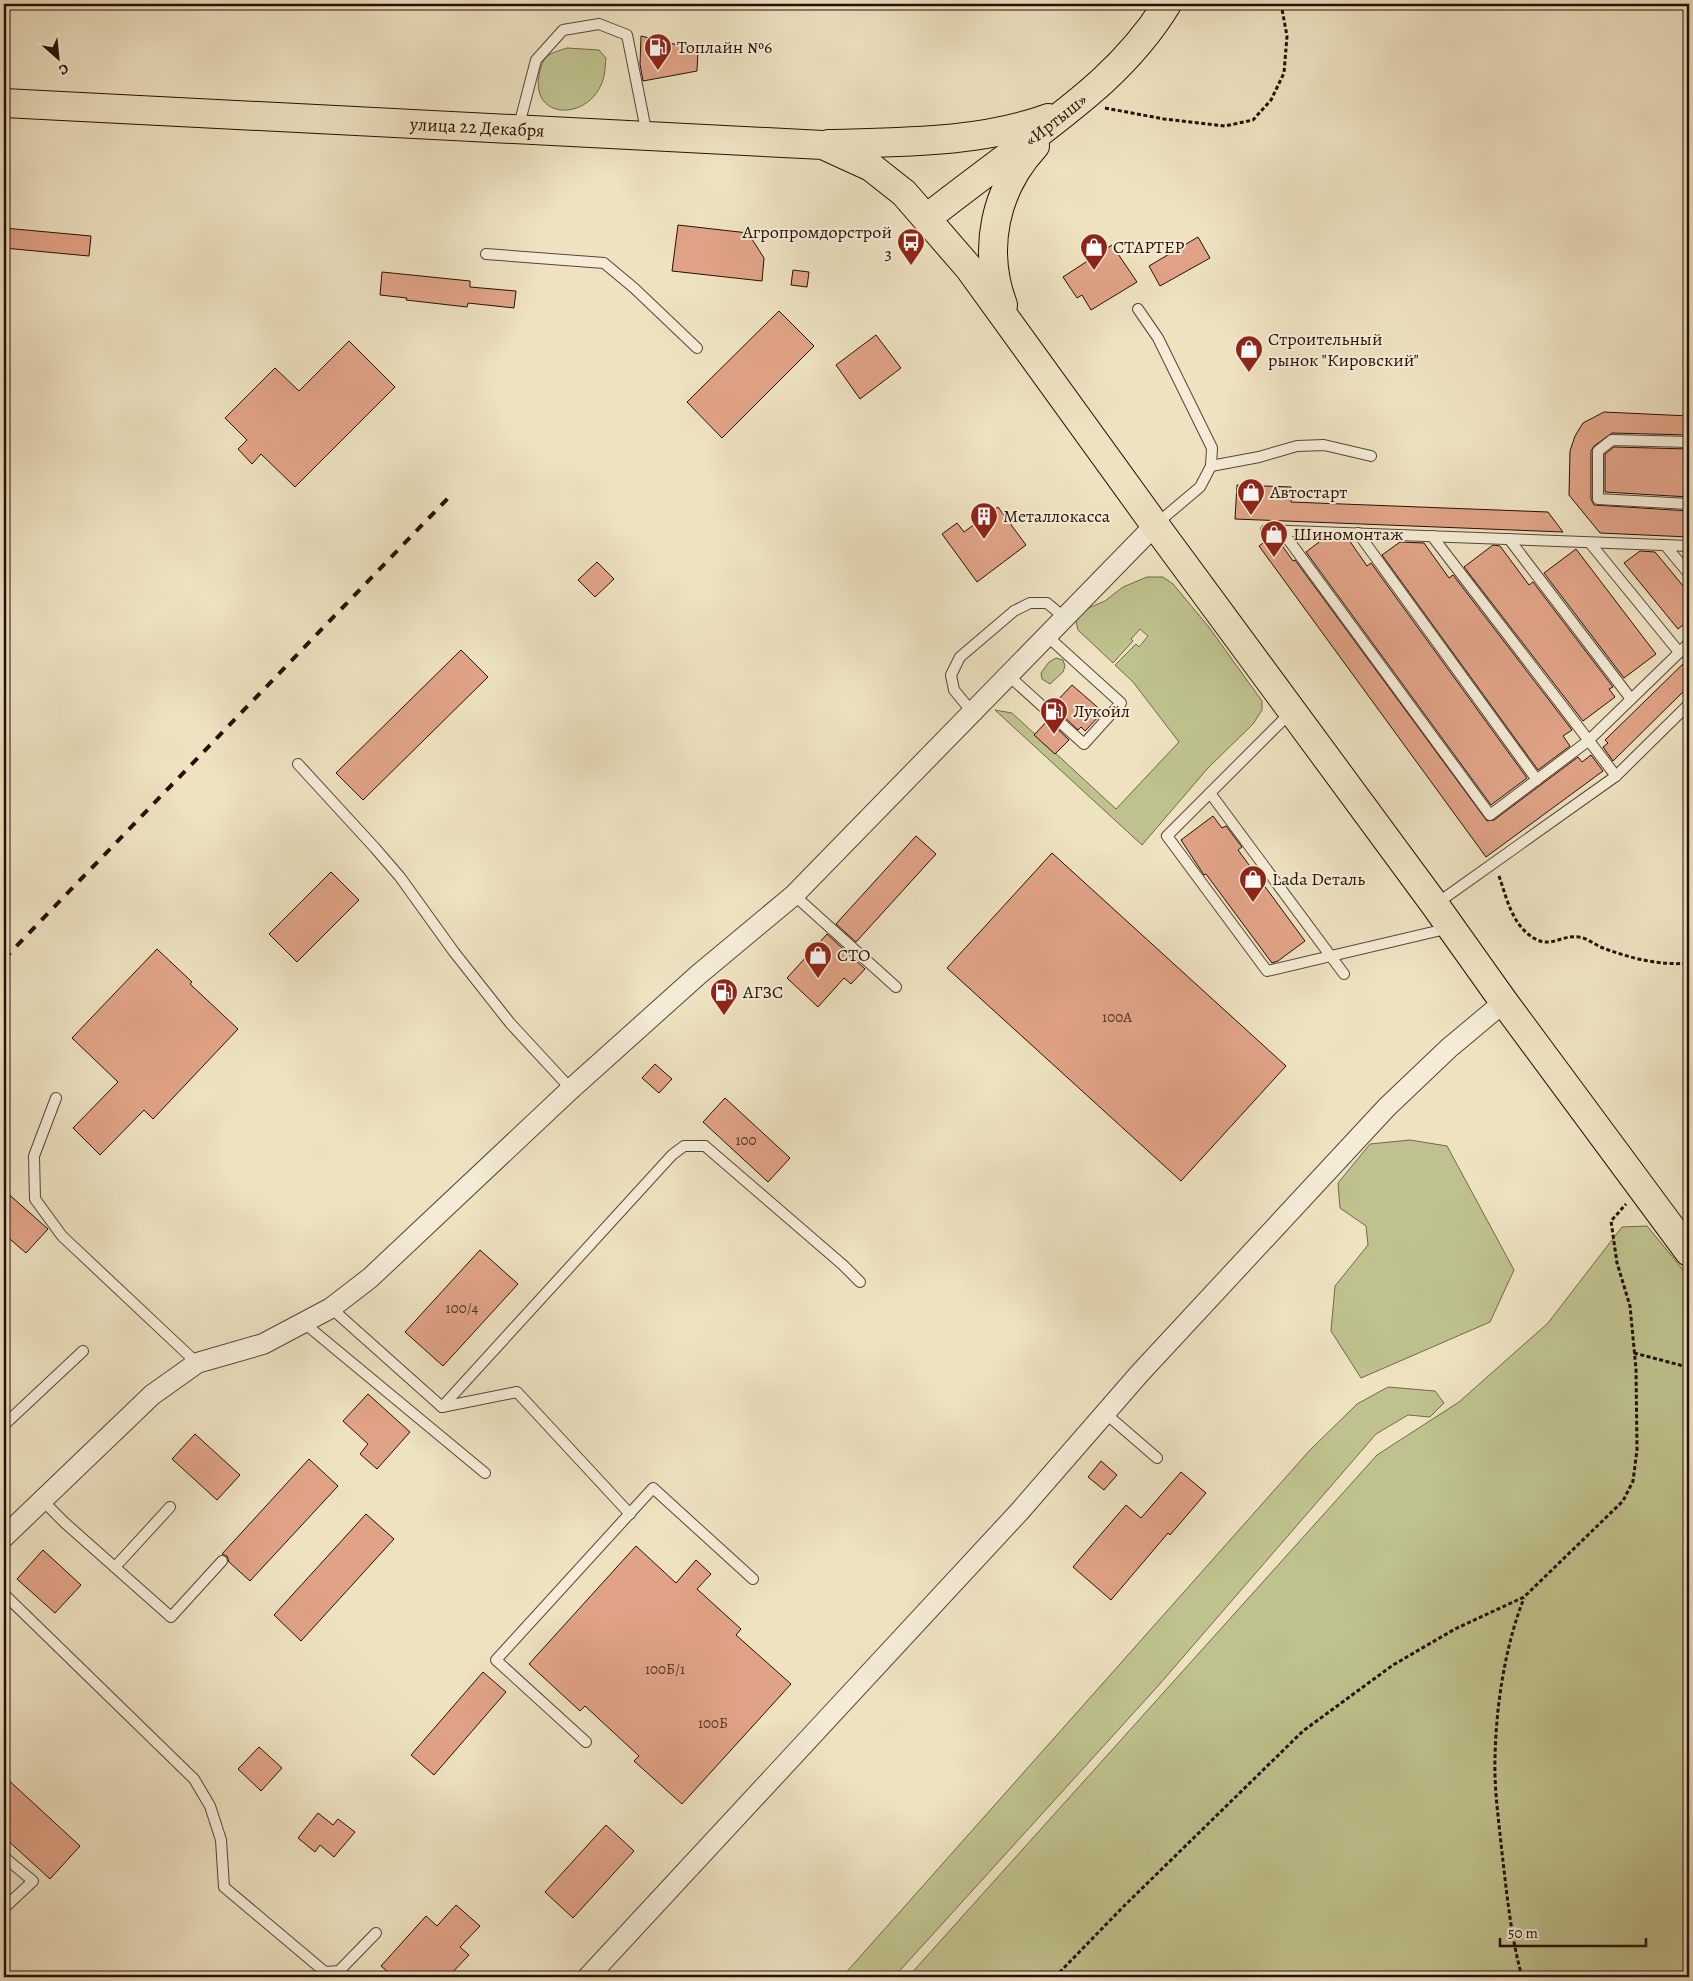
<svg xmlns="http://www.w3.org/2000/svg" width="1693" height="1981" font-family="Alegreya,serif">
<style>
.green{fill:#bfc28e;stroke:#72684a}
.building{fill:#e1a387;stroke:#260f06}
.lines{fill:none;stroke-linecap:round;stroke-linejoin:round}
.lane-casing{stroke:#584435;stroke-width:12}
.street-casing{stroke:#584435;stroke-width:22}
.primary-casing{stroke:#260f06;stroke-width:30}
.path{stroke:#260f06;stroke-width:3;stroke-dasharray:4 2.5;stroke-linecap:butt}
.lane{stroke:#f4ecd7;stroke-width:10}
.street{stroke:#f4ecd7;stroke-width:20}
.primary{stroke:#eee2c1;stroke-width:28}
.rail{stroke:#260f06;stroke-width:4;stroke-dasharray:9 9;stroke-linecap:butt}
.labels{text-anchor:middle;dominant-baseline:central;stroke-width:4;stroke-linejoin:round;paint-order:stroke}
.number-label{font-size:15px;fill:#553426}
.poi-label{font-size:18px;fill:#260f06;stroke:#f4ecd7;text-anchor:start}
.street-label{font-size:18px;fill:#260f06;stroke:#f4ecd7}
</style>
<rect width="100%" height="100%" fill="#eee2c1"/>
<filter id="stains"><feTurbulence type="fractalNoise" baseFrequency=".004" numOctaves="4"/><feColorMatrix values="0 0 0 0 .2 0 0 0 0 .09 0 0 0 0 .02 0 0 0 .5 -.17"/></filter>
<radialGradient id="worn" r=".72"><stop offset=".6" stop-color="#630" stop-opacity="0"/><stop offset="1" stop-color="#630" stop-opacity=".3"/></radialGradient>
<g class="green">
<path d="M567,48L599,50L606,58C605,67 605,77 601,85C585,121 531,119 539,75C543,55 548,54 567,48Z"/>
<path d="M1147,577H1163L1173,584L1208,626L1262,701V710L1253,724L1208,768L1142,845L995,710L1012,713L1116,809L1179,742L1133,682L1115,665L1136,644L1139,647L1148,636L1140,629L1131,639L1133,641L1113,663L1078,630L1076,621L1079,612L1105,601L1123,587Z"/>
<path d="M1056,658L1063,660L1065,666L1063,672L1050,684L1042,679L1041,673L1049,662Z"/>
<path d="M1410,1140L1447,1146L1514,1270L1490,1322L1361,1378L1331,1331L1335,1286L1368,1245L1366,1226L1340,1208L1338,1183L1370,1144Z"/>
<path d="M1647,1226L1689,1277V1977H908L1377,1455L1459,1402L1548,1323L1622,1227Z"/>
<path d="M1388,1387L1435,1391L1444,1403L1430,1417L1408,1415L1376,1434L1158,1686L894,1977H842L1310,1450L1357,1404Z"/>
</g>
<g class="building">
<path d="M641,36L698,50L697,71L643,81L640,64Z"/>
<path d="M678,225L748,233L764,258L762,281L672,271Z"/>
<path d="M4,228L91,236L89,256L4,248Z"/>
<path d="M1198,237L1210,258L1160,286L1149,266Z"/>
<path d="M1112,245L1137,282L1091,310L1082,295L1077,298L1063,277Z"/>
<path d="M793,270L809,272L807,287L791,285Z"/>
<path d="M382,272L470,281V287L516,291L514,308L468,303L467,307L406,300L407,298L380,295Z"/>
<path d="M779,311L814,346L722,438L687,402Z"/>
<path d="M876,335L901,368L860,399L836,365Z"/>
<path d="M349,341L395,387L295,487L261,454L252,464L238,449L247,440L225,418L275,368L299,391Z"/>
<path d="M1604,412L1689,416V435L1612,433L1594,446L1591,451V499L1594,505L1689,511V537L1600,533L1569,495L1570,451L1575,436L1583,423Z"/>
<path d="M1614,447L1689,449V497L1605,492V454Z"/>
<path d="M1237,485L1291,487V502L1548,512L1563,532L1235,519Z"/>
<path d="M998,507L1026,545L977,582L942,534L957,523L964,532Z"/>
<path d="M1271,537H1276L1293,561L1295,560L1487,821L1494,820L1578,757L1582,762L1591,755L1603,771L1486,857L1259,546Z"/>
<path d="M1323,539L1349,540L1367,566L1371,563L1527,778L1491,805L1306,552Z"/>
<path d="M1400,542L1424,543L1449,578L1453,575L1572,730L1563,736L1570,746L1538,770L1382,555Z"/>
<path d="M1493,545L1500,546L1529,585L1533,582L1613,687L1609,689L1615,697L1583,721L1464,567Z"/>
<path d="M1576,549L1656,654L1624,678L1544,573Z"/>
<path d="M1640,551L1655,552L1689,593V620L1678,629L1624,563Z"/>
<path d="M597,562L614,579L595,597L578,580Z"/>
<path d="M461,650L488,677L363,800L336,773Z"/>
<path d="M1689,658V686L1613,761L1603,747L1608,743L1605,740Z"/>
<path d="M1072,685L1103,712L1085,731L1081,727L1078,730L1057,710L1059,708L1055,703Z"/>
<path d="M1048,720L1069,740L1055,754L1034,735Z"/>
<path d="M1213,816L1222,828L1226,826L1242,847L1238,850L1305,941L1278,961L1272,963L1206,874L1204,875L1181,840Z"/>
<path d="M916,836L936,854L856,942L836,924Z"/>
<path d="M1052,853L1286,1066L1181,1181L947,968Z"/>
<path d="M331,872L359,900L297,962L269,934Z"/>
<path d="M827,934L865,969L851,984L844,978L818,1007L787,978Z"/>
<path d="M157,949L192,982L190,984L238,1029L153,1119L144,1110L100,1155L73,1128L118,1082L72,1038Z"/>
<path d="M655,1064L672,1079L659,1093L642,1078Z"/>
<path d="M725,1098L790,1158L768,1182L703,1122Z"/>
<path d="M4,1190L48,1229L26,1253L4,1234Z"/>
<path d="M480,1250L518,1284L443,1366L405,1332Z"/>
<path d="M368,1394L410,1432L377,1469L360,1454L368,1444L343,1421Z"/>
<path d="M195,1434L240,1475L217,1500L172,1459Z"/>
<path d="M309,1459L338,1486L250,1581L229,1562L227,1556L222,1554Z"/>
<path d="M1101,1461L1117,1475L1104,1490L1088,1477Z"/>
<path d="M1181,1472L1206,1493L1170,1535L1168,1533L1111,1600L1073,1567L1126,1505L1141,1518Z"/>
<path d="M366,1514L394,1539L301,1641L274,1615Z"/>
<path d="M636,1546L676,1583L696,1560L711,1574L697,1589L741,1629L736,1635L791,1684L682,1804L634,1761L639,1756L585,1706L580,1711L529,1664Z"/>
<path d="M43,1550L81,1585L55,1613L17,1579Z"/>
<path d="M483,1672L506,1692L434,1775L411,1755Z"/>
<path d="M259,1747L282,1768L261,1791L238,1769Z"/>
<path d="M4,1776L80,1846L50,1879L4,1837Z"/>
<path d="M318,1813L333,1825L338,1819L355,1832L334,1857L320,1845L315,1852L298,1838Z"/>
<path d="M606,1825L634,1851L573,1918L545,1892Z"/>
<path d="M456,1905L480,1926L460,1947L469,1955L448,1977H394L381,1966L426,1916L437,1926Z"/>
</g>
<g class="lines">
<g class="lane-casing">
<g id="lane">
<path d="M518,129L536,60L563,30L599,24L627,35L647,135"/>
<path d="M486,254L604,263L634,288L697,348"/>
<path d="M1138,309L1158,338L1212,448L1211,466L1200,487L1155,525"/>
<path d="M1689,442L1612,440L1598,451V499L1689,504"/>
<path d="M1211,466L1259,457L1297,446L1324,445L1371,456"/>
<path d="M1266,530L1689,546"/>
<path d="M1282,531L1490,815L1588,741L1689,643"/>
<path d="M1358,533L1537,780"/>
<path d="M1432,536L1616,776"/>
<path d="M1509,539L1631,699"/>
<path d="M1590,543L1679,652"/>
<path d="M1665,545L1689,574"/>
<path d="M1009,676L1084,744L1121,703L1047,636"/>
<path d="M1291,712L1167,836L1267,971L1450,928"/>
<path d="M973,713L954,690L951,675L960,657L1014,611L1030,603H1047L1065,618"/>
<path d="M298,764L375,848L400,877L454,952L510,1023L571,1089"/>
<path d="M1210,793L1344,974"/>
<path d="M794,895L896,987"/>
<path d="M1436,904L1616,776L1689,704"/>
<path d="M56,1098L34,1156L35,1199L62,1236L197,1363"/>
<path d="M331,1308L442,1407L517,1392L630,1514"/>
<path d="M304,1323L485,1473"/>
<path d="M442,1407L672,1155L684,1146H705L843,1265L860,1282"/>
<path d="M1105,1413L1157,1458"/>
<path d="M4,1425L83,1351"/>
<path d="M42,1500L65,1523L171,1617L222,1561"/>
<path d="M115,1567L170,1507"/>
<path d="M4,1594L194,1779L210,1806L221,1840L224,1887L325,1972L339,1971L376,1933"/>
<path d="M586,1742L496,1660L653,1488L753,1579"/>
<path d="M4,1857L33,1881L4,1908"/>
</g>
</g>
<g class="street-casing">
<g id="street">
<path d="M4,1537L152,1395L197,1363L263,1344L331,1308L370,1278L571,1089L698,975L794,895L1155,525"/>
<path d="M588,1977L1020,1511L1140,1373L1387,1107L1449,1048L1504,1002"/>
</g>
</g>
<g class="primary-casing">
<g id="primary">
<path id="s1" d="M4,103L823,145L871,167L904,193L969,268L1155,525L1435,905L1504,1002L1689,1252"/>
<path d="M829,144C901,142 981,143 1048,118"/>
<path id="s2" d="M927,218C960,192 994,167 1027,142C1081,101 1131,63 1167,4"/>
<path d="M1003,305C982,249 995,189 1035,146"/>
</g>
</g>
<g class="path">
<path d="M4,16L12,4"/>
<path d="M1105,108L1164,119L1225,126L1253,120L1271,100L1284,73L1287,36L1281,4"/>
<path d="M1499,876C1506,896 1511,920 1528,934C1550,952 1559,934 1579,937C1587,938 1595,945 1603,948C1630,958 1660,966 1689,963"/>
<path d="M1634,1353L1680,1365L1689,1371"/>
<path d="M1055,1977L1124,1906L1303,1731L1393,1665L1455,1629L1524,1597L1623,1501L1633,1481L1637,1450L1636,1369L1630,1306L1617,1263L1611,1221L1626,1204"/>
<path d="M1522,1977C1511,1937 1507,1895 1502,1853C1499,1822 1494,1790 1495,1758C1496,1706 1505,1646 1524,1598"/>
</g>
<use href="#lane" class="lane"/>
<use href="#street" class="street"/>
<use href="#primary" class="primary"/>
<path class="rail" d="M4,959L451,495"/>
</g>
<defs>
<g id="fuel-pin" transform="scale(1.4375)"><path d="M0 17L-7.5 6A9.5 9.5 0 1 1 7.5 6Z" fill="#8f2418" stroke="#f4ecd7"/><path d="M-5.5-6h7V0h2V4h1.3V-2.5L3-4.5l.8-.8L6-3V5H2.5V1h-1V6h-7ZM-4.2-4.7v3.2H.2V-4.7Z" fill="#fff"/></g>
<g id="bus-pin" transform="scale(1.4375)"><path d="M0 17L-7.5 6A9.5 9.5 0 1 1 7.5 6Z" fill="#8f2418" stroke="#f4ecd7"/><path d="M-5-6H5V4H4V6H2V4H-2V6H-4V4H-5ZM-3.5-4V0h7V-4ZM-3.5 1.2v1.5H-2V1.2ZM2 1.2v1.5H3.5V1.2Z" fill="#fff"/></g>
<g id="shop-pin" transform="scale(1.4375)"><path d="M0 17L-7.5 6A9.5 9.5 0 1 1 7.5 6Z" fill="#8f2418" stroke="#f4ecd7"/><path d="M-5-2.5h2.3a2.7 3.5 0 0 1 5.4 0H5L5.5 6h-11ZM-1.5-2.5h3a1.5 2.3 0 0 0-3 0Z" fill="#fff"/></g>
<g id="building-pin" transform="scale(1.4375)"><path d="M0 17L-7.5 6A9.5 9.5 0 1 1 7.5 6Z" fill="#8f2418" stroke="#f4ecd7"/><path d="M-4-6H4V6H1V3H-1V6H-4ZM-2.5-4.3h1.7v1.8h-1.7ZM.8-4.3h1.7v1.8H.8ZM-2.5-1h1.7V.8h-1.7ZM.8-1h1.7V.8H.8Z" fill="#fff"/></g>
</defs>
<g fill-rule="evenodd">
<use href="#fuel-pin" x="658" y="47"/>
<use href="#bus-pin" x="911" y="242"/>
<use href="#shop-pin" x="1094" y="247"/>
<use href="#shop-pin" x="1249" y="349"/>
<use href="#shop-pin" x="1251" y="492"/>
<use href="#building-pin" x="984" y="516"/>
<use href="#shop-pin" x="1274" y="534"/>
<use href="#fuel-pin" x="1054" y="711"/>
<use href="#shop-pin" x="1253" y="879"/>
<use href="#shop-pin" x="818" y="955"/>
<use href="#fuel-pin" x="724" y="992"/>
</g>
<g class="labels">
<g class="number-label">
<text x="1117" y="1017">100А</text>
<text x="746" y="1140">100</text>
<text x="462" y="1308">100/4</text>
<text x="665" y="1669">100Б/1</text>
<text x="713" y="1723">100Б</text>
</g>
<g class="poi-label">
<text x="677" y="47">Топлайн №6</text>
<text x="892" y="232" text-anchor="end">Агропромдорстрой<tspan x="892" dy="21">3</tspan></text>
<text x="1113" y="247">СТАРТЕР</text>
<text x="1268" y="339">Строительный<tspan x="1268" dy="21">рынок "Кировский"</tspan></text>
<text x="1270" y="492">Автостарт</text>
<text x="1003" y="516">Металлокасса</text>
<text x="1293" y="534">Шиномонтаж</text>
<text x="1073" y="711">Лукойл</text>
<text x="1272" y="879">Lada Dеталь</text>
<text x="837" y="955">СТО</text>
<text x="743" y="992">АГЗС</text>
</g>
<g class="street-label">
<text stroke="none"><textPath href="#s2" startOffset="162">«Иртыш»</textPath></text>
<text stroke="none"><textPath href="#s1" startOffset="474">улица 22 Декабря</textPath></text>
</g>
</g>
<rect width="1693" height="1981" fill="none" stroke="#eee2c1" stroke-width="20"/>
<rect x="5" y="5" width="1683" height="1971" fill="none" stroke="#260f06" stroke-width="2.5"/>
<rect x="10" y="10" width="1673" height="1961" fill="none" stroke="#260f06"/>
<g transform="translate(58 58) rotate(153)" stroke="#f4ecd7" stroke-width="4" paint-order="stroke">
<path d="M0-4L9 19L0 12L-9 19Z" fill="#260f06"/>
<text y="-8" font-size="14" font-weight="bold" text-anchor="middle" fill="#260f06">С</text>
</g>
<path d="M1500 1938v8h146v-8" fill="none" stroke="#260f06" stroke-width="2.5"/>
<text x="1508" y="1938" font-size="15" fill="#260f06" stroke="#f4ecd7" stroke-width="4" paint-order="stroke">50 m</text>
<rect width="100%" height="100%" filter="url(#stains)"/>
<rect width="100%" height="100%" fill="url(#worn)"/>
</svg>
